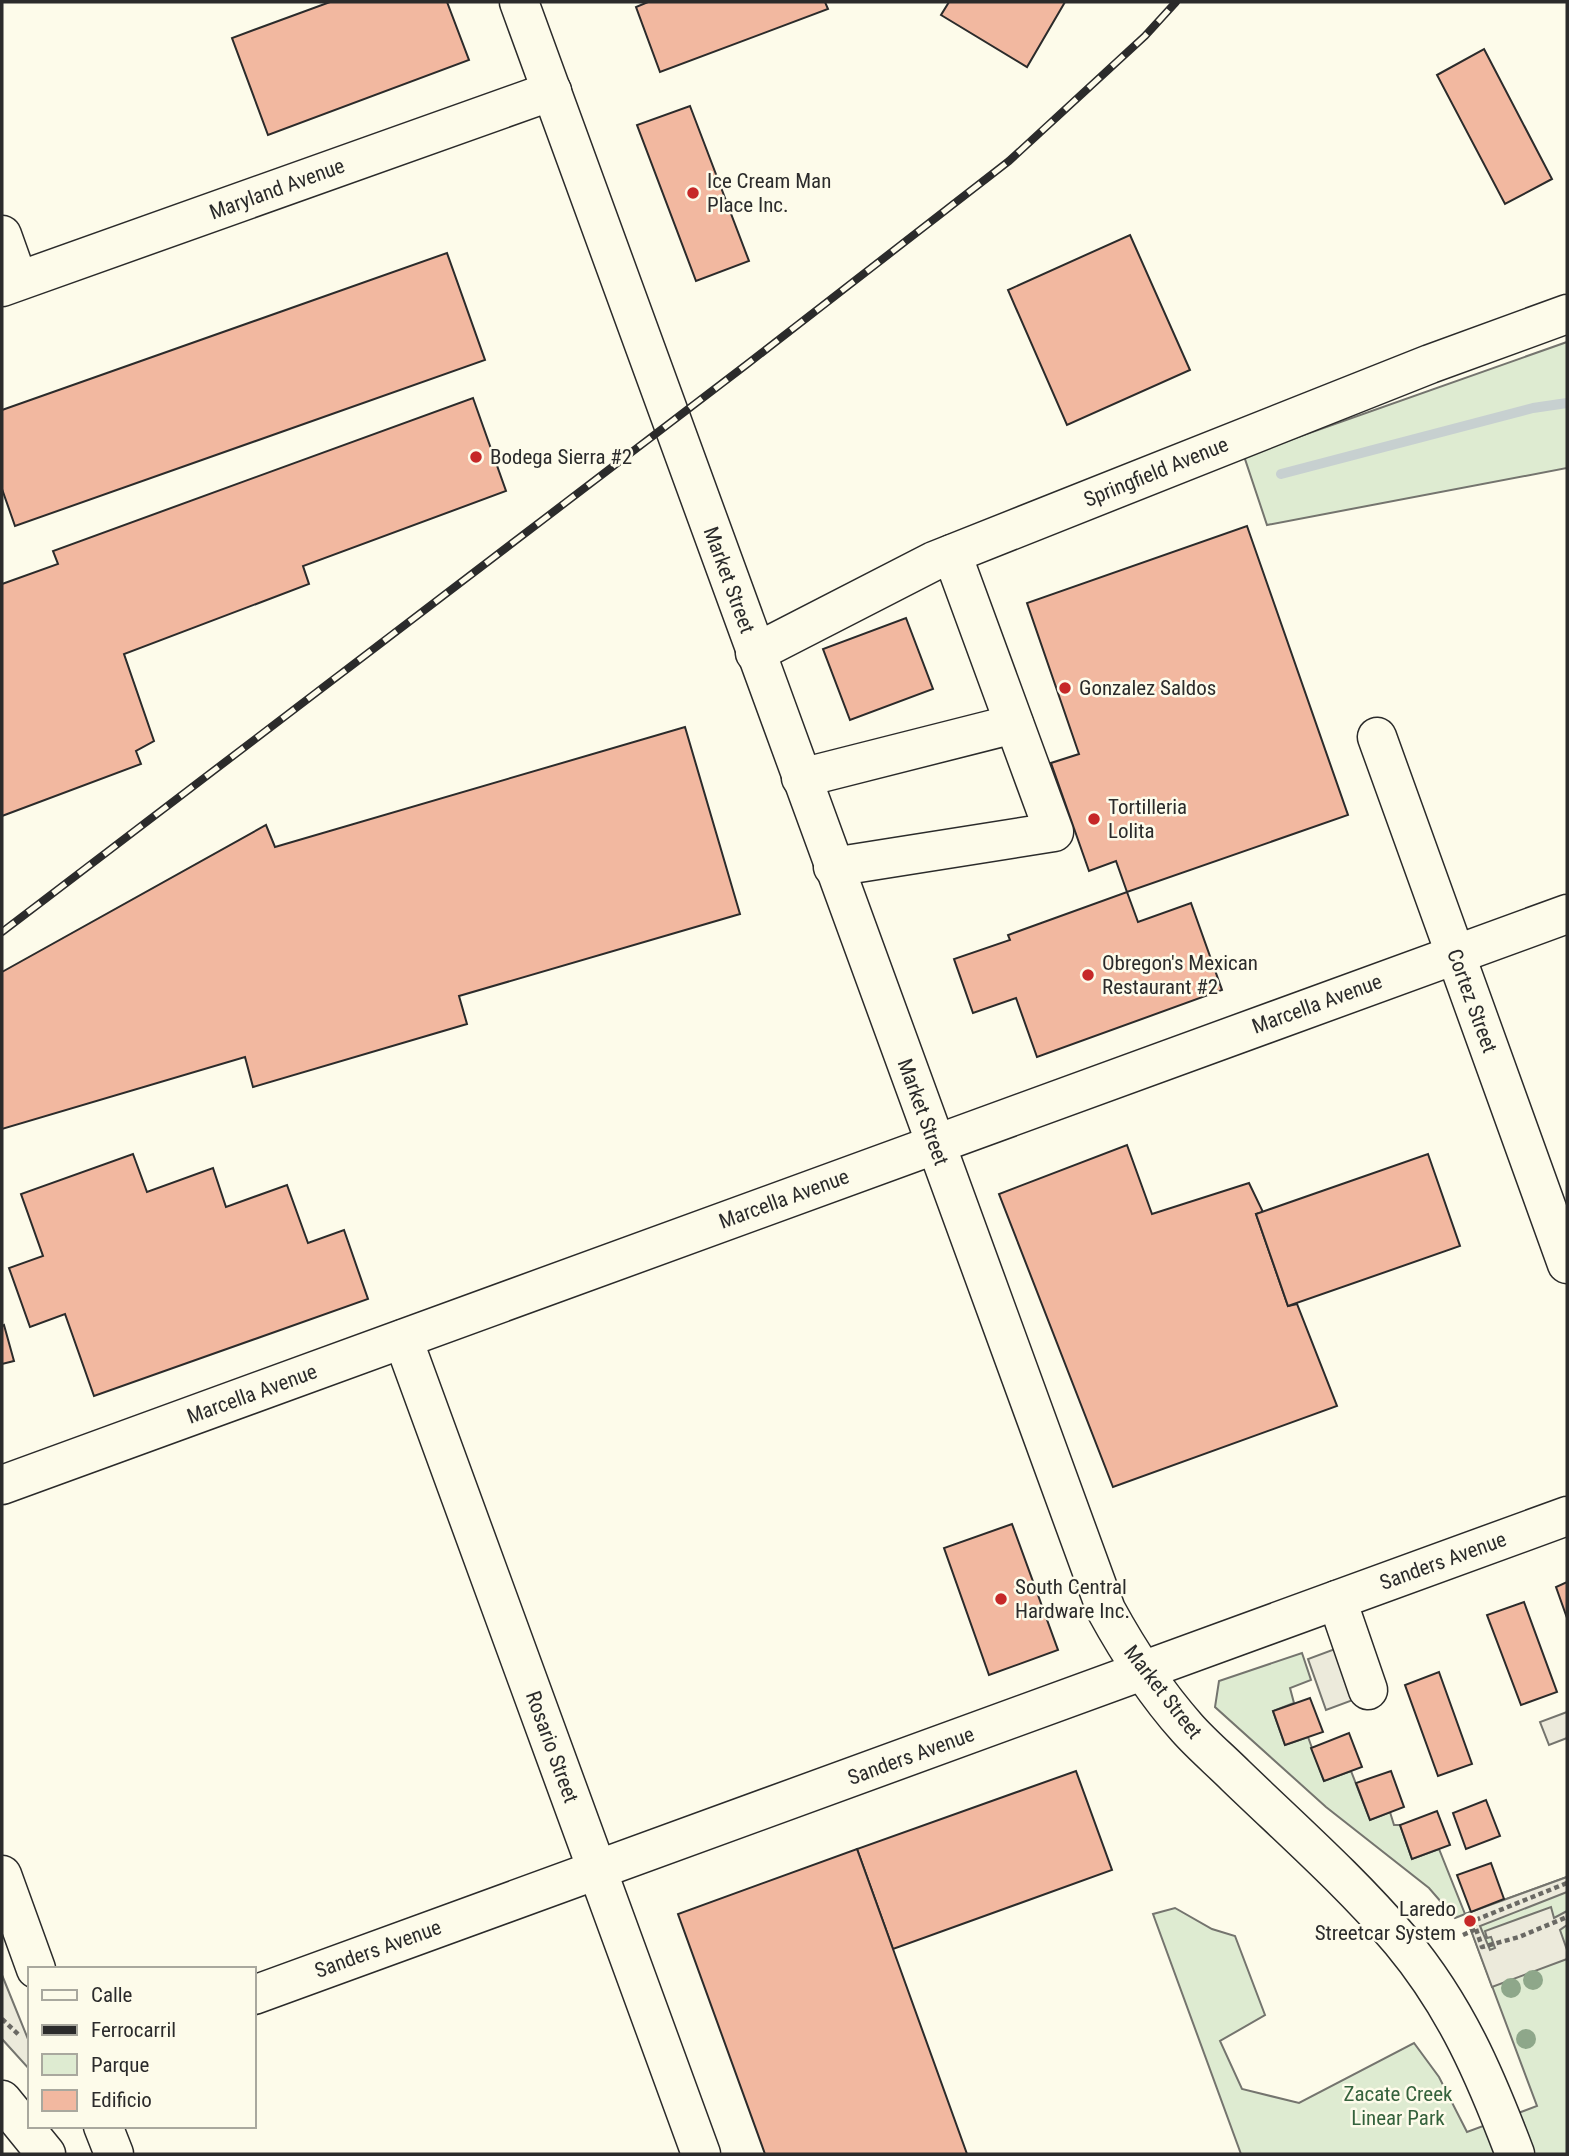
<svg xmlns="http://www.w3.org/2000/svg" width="1569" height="2156" font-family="'Roboto Condensed',sans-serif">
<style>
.green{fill:#deebd1;stroke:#74746e;stroke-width:2}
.parking{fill:#eceadb;stroke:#74746e;stroke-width:2}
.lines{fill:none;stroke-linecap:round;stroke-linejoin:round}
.stream{stroke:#c7d0d0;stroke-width:10}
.building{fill:#f2b8a0;stroke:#2b2b2b;stroke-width:2}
.minor-casing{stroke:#2b2b2b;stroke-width:41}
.major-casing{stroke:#2b2b2b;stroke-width:41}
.path{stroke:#6a6964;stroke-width:4.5;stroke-dasharray:5 3.5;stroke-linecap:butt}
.minor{stroke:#fdfbea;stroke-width:38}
.major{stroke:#fdfbea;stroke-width:38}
.rail-casing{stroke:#2b2b2b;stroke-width:8}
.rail{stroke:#fdfbea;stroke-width:5;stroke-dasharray:16;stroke-linecap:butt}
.tree{fill:#8ea78a}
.poi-dot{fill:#c62828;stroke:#fdfbea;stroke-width:2.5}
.labels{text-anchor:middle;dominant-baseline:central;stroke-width:5;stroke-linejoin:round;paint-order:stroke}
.poi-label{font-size:21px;fill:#2b2b2b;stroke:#fdfbea;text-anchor:start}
.street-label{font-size:21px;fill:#2b2b2b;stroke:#fdfbea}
.park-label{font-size:21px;fill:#34623c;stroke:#fdfbea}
</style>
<rect width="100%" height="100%" fill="#fdfbea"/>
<g class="green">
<path d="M1567,342V468L1267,525L1244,456Z"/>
<path d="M1302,1653L1311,1680L1290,1688L1294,1703L1273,1711L1285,1745L1308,1737L1324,1781L1351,1771L1370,1820L1390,1812L1394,1825H1400L1412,1859L1439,1849L1465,1914L1567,1877V2154H1241L1153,1914L1175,1908L1212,1929L1235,1936L1265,2015L1220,2041L1242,2089L1299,2103L1414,2043L1439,2077L1467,2132L1537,2106L1465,1914L1455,1918L1429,1888L1326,1807L1215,1707L1219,1681Z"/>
</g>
<g class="parking">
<path d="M1335,1649L1353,1700L1326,1710L1308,1659Z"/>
<path d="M1567,1712V1738L1549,1745L1540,1722Z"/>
<path d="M1567,1877V1892L1480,1926L1490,1950L1495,1948L1491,1937L1487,1938L1485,1931L1551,1907L1554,1918L1567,1911V1925L1560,1930L1567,1950V1959L1492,1987L1465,1914Z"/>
<path d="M2,1975L30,2044V2070L2,2039Z"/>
</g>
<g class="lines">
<path class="stream" d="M1281,474L1533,408L1567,403"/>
</g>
<g class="building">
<path d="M330,2H447L469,60L268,135L232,38Z"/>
<path d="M648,2H825L828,9L660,72L636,7Z"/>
<path d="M949,2H1065L1027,67L941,15Z"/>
<path d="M1484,49L1552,179L1505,204L1437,75Z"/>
<path d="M690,106L749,261L696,281L637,125Z"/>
<path d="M1130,235L1190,370L1067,425L1008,290Z"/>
<path d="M447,253L485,360L15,526L2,489V410Z"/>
<path d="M473,398L506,491L303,566L309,584L124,654L154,741L136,751L141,764L2,816V584L58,564L53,551Z"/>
<path d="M1247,526L1348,815L1127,892L1116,861L1089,871L1051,763L1079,754L1027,603Z"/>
<path d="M906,618L933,689L850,720L823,649Z"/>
<path d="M685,727L740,914L459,996L467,1024L253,1087L245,1057L2,1129V972L266,825L275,847Z"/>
<path d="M1127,892L1138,922L1191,903L1222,990L1037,1057L1016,998L973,1013L954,959L1010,940L1008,935Z"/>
<path d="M1127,1145L1152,1214L1249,1183L1263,1212L1256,1214L1288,1306L1297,1304L1337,1406L1113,1487L999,1194Z"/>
<path d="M133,1154L147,1192L213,1168L226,1207L287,1185L308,1243L344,1230L368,1299L94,1396L65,1314L30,1327L9,1268L43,1256L21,1194Z"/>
<path d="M1428,1154L1460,1246L1288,1306L1256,1214Z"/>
<path d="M4,1325L14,1361L2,1364V1326Z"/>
<path d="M1012,1524L1058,1650L989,1675L944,1548Z"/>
<path d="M1567,1582V1618L1556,1587Z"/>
<path d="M1524,1602L1557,1692L1521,1705L1487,1615Z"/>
<path d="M1439,1672L1472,1764L1438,1776L1405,1685Z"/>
<path d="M1310,1698L1323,1732L1285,1745L1273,1711Z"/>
<path d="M1349,1733L1362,1767L1324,1781L1311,1748Z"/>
<path d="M1076,1771L1112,1870L893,1949L857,1849Z"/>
<path d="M1391,1771L1404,1807L1370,1820L1356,1783Z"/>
<path d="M1486,1800L1500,1836L1466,1849L1453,1813Z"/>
<path d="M1437,1811L1450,1845L1412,1859L1400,1825Z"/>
<path d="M857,1849L893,1949L967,2154H765L678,1914Z"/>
<path d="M1491,1863L1504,1899L1471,1912L1457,1875Z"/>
</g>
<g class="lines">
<g class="minor-casing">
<g id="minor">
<path d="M519,2L1106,1610C1129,1652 1155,1692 1187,1728C1202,1745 1220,1760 1236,1776C1292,1830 1351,1882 1401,1941C1456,2007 1485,2075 1515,2154"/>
<path d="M2,235L18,280"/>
<path d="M2,287L552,91"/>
<path d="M755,653L934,561L1430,364L1567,314"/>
<path d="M1377,737L1567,1264"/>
<path d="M801,778L1014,724"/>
<path d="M833,867L1054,832L952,554"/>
<path d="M403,1339L701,2154"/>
<path d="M2,1485L1567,914"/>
<path d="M1337,1600L1368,1690"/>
<path d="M2,1875L36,1969"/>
<path d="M254,1995L1567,1516"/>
</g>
</g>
<g class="major-casing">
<g id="major">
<path d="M2,2100L46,2154"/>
<path d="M103,2126L114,2154"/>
</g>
</g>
<g class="path">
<path d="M1476,1929L1482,1947L1519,1937L1567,1917"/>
<path d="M1463,1935L1476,1929L1473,1921L1567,1883"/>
<path d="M2,2019L19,2035"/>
</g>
<use href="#minor" class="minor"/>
<use href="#major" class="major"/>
<g class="rail-casing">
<path id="rail" d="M2,932L746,365L1009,161L1145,36L1176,2"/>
</g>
<use href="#rail" class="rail"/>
</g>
<g class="tree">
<circle cx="1533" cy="1980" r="10"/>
<circle cx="1511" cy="1988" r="10"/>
<circle cx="1526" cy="2039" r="10"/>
</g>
<g class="poi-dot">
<circle cx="693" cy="193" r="7"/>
<circle cx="476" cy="457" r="7"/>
<circle cx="1065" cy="688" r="7"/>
<circle cx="1094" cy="819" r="7"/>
<circle cx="1088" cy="975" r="7"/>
<circle cx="1001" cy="1599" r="7"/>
<circle cx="1470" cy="1921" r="7"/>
</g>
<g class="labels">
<g class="poi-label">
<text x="707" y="181">Ice Cream Man<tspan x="707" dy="24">Place Inc.</tspan></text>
<text x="490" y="457">Bodega Sierra #2</text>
<text x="1079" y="688">Gonzalez Saldos</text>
<text x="1108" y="807">Tortilleria<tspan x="1108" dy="24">Lolita</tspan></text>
<text x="1102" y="963">Obregon's Mexican<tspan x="1102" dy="24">Restaurant #2</tspan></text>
<text x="1015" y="1587">South Central<tspan x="1015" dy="24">Hardware Inc.</tspan></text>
<text x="1456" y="1909" text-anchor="end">Laredo<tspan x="1456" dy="24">Streetcar System</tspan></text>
</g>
<g class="street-label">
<text transform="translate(277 189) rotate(-20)">Maryland Avenue</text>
<text transform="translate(1156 472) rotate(-22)">Springfield Avenue</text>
<text transform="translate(729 580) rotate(70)">Market Street</text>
<text transform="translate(1472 1001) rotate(70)">Cortez Street</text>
<text transform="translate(1317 1004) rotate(-20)">Marcella Avenue</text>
<text transform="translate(923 1112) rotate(70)">Market Street</text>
<text transform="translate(784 1199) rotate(-20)">Marcella Avenue</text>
<text transform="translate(252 1394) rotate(-20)">Marcella Avenue</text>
<text transform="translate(1443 1561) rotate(-20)">Sanders Avenue</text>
<text transform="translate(1163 1692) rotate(52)">Market Street</text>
<text transform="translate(552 1747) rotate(70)">Rosario Street</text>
<text transform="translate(911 1756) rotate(-20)">Sanders Avenue</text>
<text transform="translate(378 1949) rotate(-20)">Sanders Avenue</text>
</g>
<g class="park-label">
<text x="1398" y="2094">Zacate Creek<tspan x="1398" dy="24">Linear Park</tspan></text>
</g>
</g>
<rect width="1569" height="2156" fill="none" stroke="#2b2b2b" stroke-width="7"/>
<rect x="28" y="1967" width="228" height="161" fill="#fdfbea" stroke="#a9a89e" stroke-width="2"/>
<rect x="42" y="1990" width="35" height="10" fill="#fdfbea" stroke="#a9a89e" stroke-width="2"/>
<text x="91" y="2002" font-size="21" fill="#2b2b2b">Calle</text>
<rect x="42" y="2025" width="35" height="10" fill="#2b2b2b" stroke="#a9a89e" stroke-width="2"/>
<text x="91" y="2037" font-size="21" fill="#2b2b2b">Ferrocarril</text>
<rect x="42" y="2054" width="35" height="21" fill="#deebd1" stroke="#a9a89e" stroke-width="2"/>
<text x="91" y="2072" font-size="21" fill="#2b2b2b">Parque</text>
<rect x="42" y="2090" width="35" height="21" fill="#f2b8a0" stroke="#a9a89e" stroke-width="2"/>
<text x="91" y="2107" font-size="21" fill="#2b2b2b">Edificio</text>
</svg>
